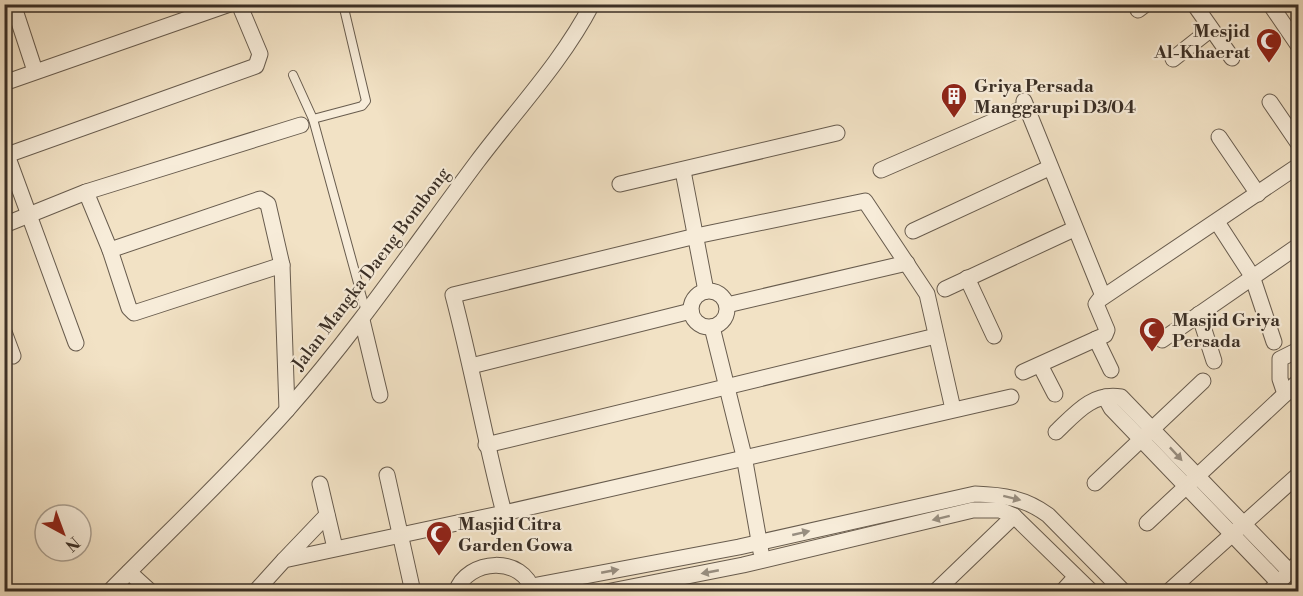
<svg xmlns="http://www.w3.org/2000/svg" width="1303" height="596" font-family="'Libre Bodoni',serif">
<style>
.lines{fill:none;stroke-linecap:round;stroke-linejoin:round}
.lane-casing{stroke:#685c4e;stroke-width:10}
.street-casing{stroke:#685c4e;stroke-width:17}
.lane{stroke:#f7ecd9;stroke-width:8}
.street{stroke:#f7ecd9;stroke-width:15}
.oneway{fill:#988e80}
.labels{text-anchor:middle;dominant-baseline:central;stroke-width:4.5;stroke-linejoin:round;paint-order:stroke}
.poi-label{font-size:18px;font-weight:bold;fill:#3a2f26;stroke:#f7ecd9;text-anchor:start}
.street-label{font-size:18px;fill:#3a2f26;stroke:#f7ecd9}
</style>
<rect width="100%" height="100%" fill="#f2e2c5"/>
<filter id="stains"><feTurbulence type="fractalNoise" baseFrequency=".00333" numOctaves="4"/><feColorMatrix values="0 0 0 0 .2 0 0 0 0 .09 0 0 0 0 .02 0 0 0 .5 -.17"/></filter>
<radialGradient id="worn" r=".72"><stop offset=".6" stop-color="#630" stop-opacity="0"/><stop offset="1" stop-color="#630" stop-opacity=".3"/></radialGradient>
<g class="lines">
<g class="lane-casing">
<g id="lane">
<path d="M293,75L313,119L366,312"/>
<path d="M313,119L362,106L366,101L343,4"/>
</g>
</g>
<g class="street-casing">
<g id="street">
<path d="M13,4L35,71"/>
<path d="M1194,4L1232,58"/>
<path d="M1270,4L1298,45"/>
<path d="M1138,10L1146,4"/>
<path d="M1173,59L1211,29"/>
<path d="M4,83L230,4"/>
<path d="M1024,101L1103,296"/>
<path d="M1270,102L1298,143"/>
<path d="M1219,137L1258,194"/>
<path d="M4,147L76,343"/>
<path d="M7,155L256,66L260,54L239,4"/>
<path d="M881,170L1026,107"/>
<path d="M683,171L706,291"/>
<path d="M620,184L837,133"/>
<path d="M86,192L110,250L260,199L268,204L282,265L287,410"/>
<path d="M1217,222L1252,276L1274,342"/>
<path d="M4,225L86,192L301,125"/>
<path d="M913,231L1049,168"/>
<path d="M110,250L129,308L134,313L282,265"/>
<path d="M967,278L994,336"/>
<path d="M945,289L1074,229"/>
<circle cx="709" cy="309" r="18"/>
<path d="M727,305L907,263"/>
<path d="M1199,314L1214,361"/>
<path d="M362,320L380,395"/>
<path d="M712,327L744,456L761,552"/>
<path d="M4,332L13,356"/>
<path d="M1162,340L1298,246"/>
<path d="M1040,365L1055,394"/>
<path d="M471,366L691,311"/>
<path d="M1111,370L1096,339L1105,335L1107,330L1096,304L1099,300L1298,166"/>
<path d="M1023,372L1096,339"/>
<path d="M1285,394L1280,379V359L1298,350"/>
<path d="M1105,397L1111,408L1278,582"/>
<path d="M953,409L927,294L865,201L696,236L453,295C472,367 485,440 504,513L1011,397"/>
<path d="M1056,432C1075,414 1092,392 1121,397L1289,571"/>
<path d="M486,445L936,336"/>
<path d="M387,475L413,592"/>
<path d="M1095,483L1203,381"/>
<path d="M320,484L335,548"/>
<path d="M1147,523L1298,382"/>
<path d="M284,560L327,515"/>
<path d="M129,572L151,592"/>
<path d="M532,586L739,547L975,494C1003,495 1025,498 1048,515L1124,592"/>
<path d="M109,592C169,531 231,473 287,410C356,332 415,245 477,162C516,110 562,62 592,4"/>
<path d="M255,592L284,560L504,513"/>
<path d="M456,592C467,558 524,555 533,592"/>
<path d="M606,592L743,565L973,510H1000L1014,516L1092,592"/>
<path d="M935,592L1014,516"/>
<path d="M1062,592L1071,582"/>
<path d="M1168,592L1298,475"/>
<path d="M1269,592L1298,563"/>
</g>
</g>
<use href="#lane" class="lane"/>
<use href="#street" class="street"/>
</g>
<defs><path id="oneway-solid" d="M-6-.8H1V-3.2L6.5 0L1 3.2V.8H-6Z" transform="scale(1.5)"/></defs>
<g class="oneway">
<use href="#oneway-solid" transform="translate(1176 454) rotate(47)"/>
<use href="#oneway-solid" transform="translate(1012 498) rotate(14)"/>
<use href="#oneway-solid" transform="translate(941 518) rotate(166)"/>
<use href="#oneway-solid" transform="translate(801 533) rotate(-13)"/>
<use href="#oneway-solid" transform="translate(610 571) rotate(-11)"/>
<use href="#oneway-solid" transform="translate(710 572) rotate(169)"/>
</g>
<defs>
<g id="mosque-pin" transform="scale(1.35)"><path d="M0 17L-7.5 6A9.5 9.5 0 1 1 7.5 6Z" fill="#8f2418" stroke="#f7ecd9"/><path d="M3.5-4.9A6 6 0 1 0 3.5 4.9A5 5 0 1 1 3.5-4.9Z" fill="#fff"/></g>
<g id="building-pin" transform="scale(1.35)"><path d="M0 17L-7.5 6A9.5 9.5 0 1 1 7.5 6Z" fill="#8f2418" stroke="#f7ecd9"/><path d="M-4-6H4V6H1V3H-1V6H-4ZM-2.5-4.3h1.7v1.8h-1.7ZM.8-4.3h1.7v1.8H.8ZM-2.5-1h1.7V.8h-1.7ZM.8-1h1.7V.8H.8Z" fill="#fff"/></g>
</defs>
<g fill-rule="evenodd">
<use href="#mosque-pin" x="1269" y="41"/>
<use href="#building-pin" x="954" y="96"/>
<use href="#mosque-pin" x="1152" y="330"/>
<use href="#mosque-pin" x="439" y="534"/>
</g>
<g class="labels">
<g class="poi-label">
<text x="1250" y="31" text-anchor="end">Mesjid<tspan x="1250" dy="21">Al-Khaerat</tspan></text>
<text x="974" y="86">Griya Persada<tspan x="974" dy="21">Manggarupi D3/04</tspan></text>
<text x="1172" y="320">Masjid Griya<tspan x="1172" dy="21">Persada</tspan></text>
<text x="458" y="524">Masjid Citra<tspan x="458" dy="21">Garden Gowa</tspan></text>
</g>
<g class="street-label">
<text transform="translate(371 269) rotate(-53)">Jalan Mangka Daeng Bombong</text>
</g>
</g>
<rect width="1303" height="596" fill="none" stroke="#f2e2c5" stroke-width="24"/>
<rect x="6" y="6" width="1291" height="584" fill="none" stroke="#3a2f26" stroke-width="3"/>
<rect x="12" y="12" width="1279" height="572" fill="none" stroke="#3a2f26" stroke-width="1.5"/>
<g transform="translate(63 533) rotate(139)"><circle r="28" fill="#f7ecd9" stroke="#aba091" stroke-width="1.5"/>
<path d="M0-4.5L10 22L0 15L-10 22Z" fill="#8f2418"/>
<text y="-9" font-size="16" font-weight="bold" text-anchor="middle" fill="#3a2f26">N</text>
</g>
<rect width="100%" height="100%" filter="url(#stains)"/>
<rect width="100%" height="100%" fill="url(#worn)"/>
</svg>
